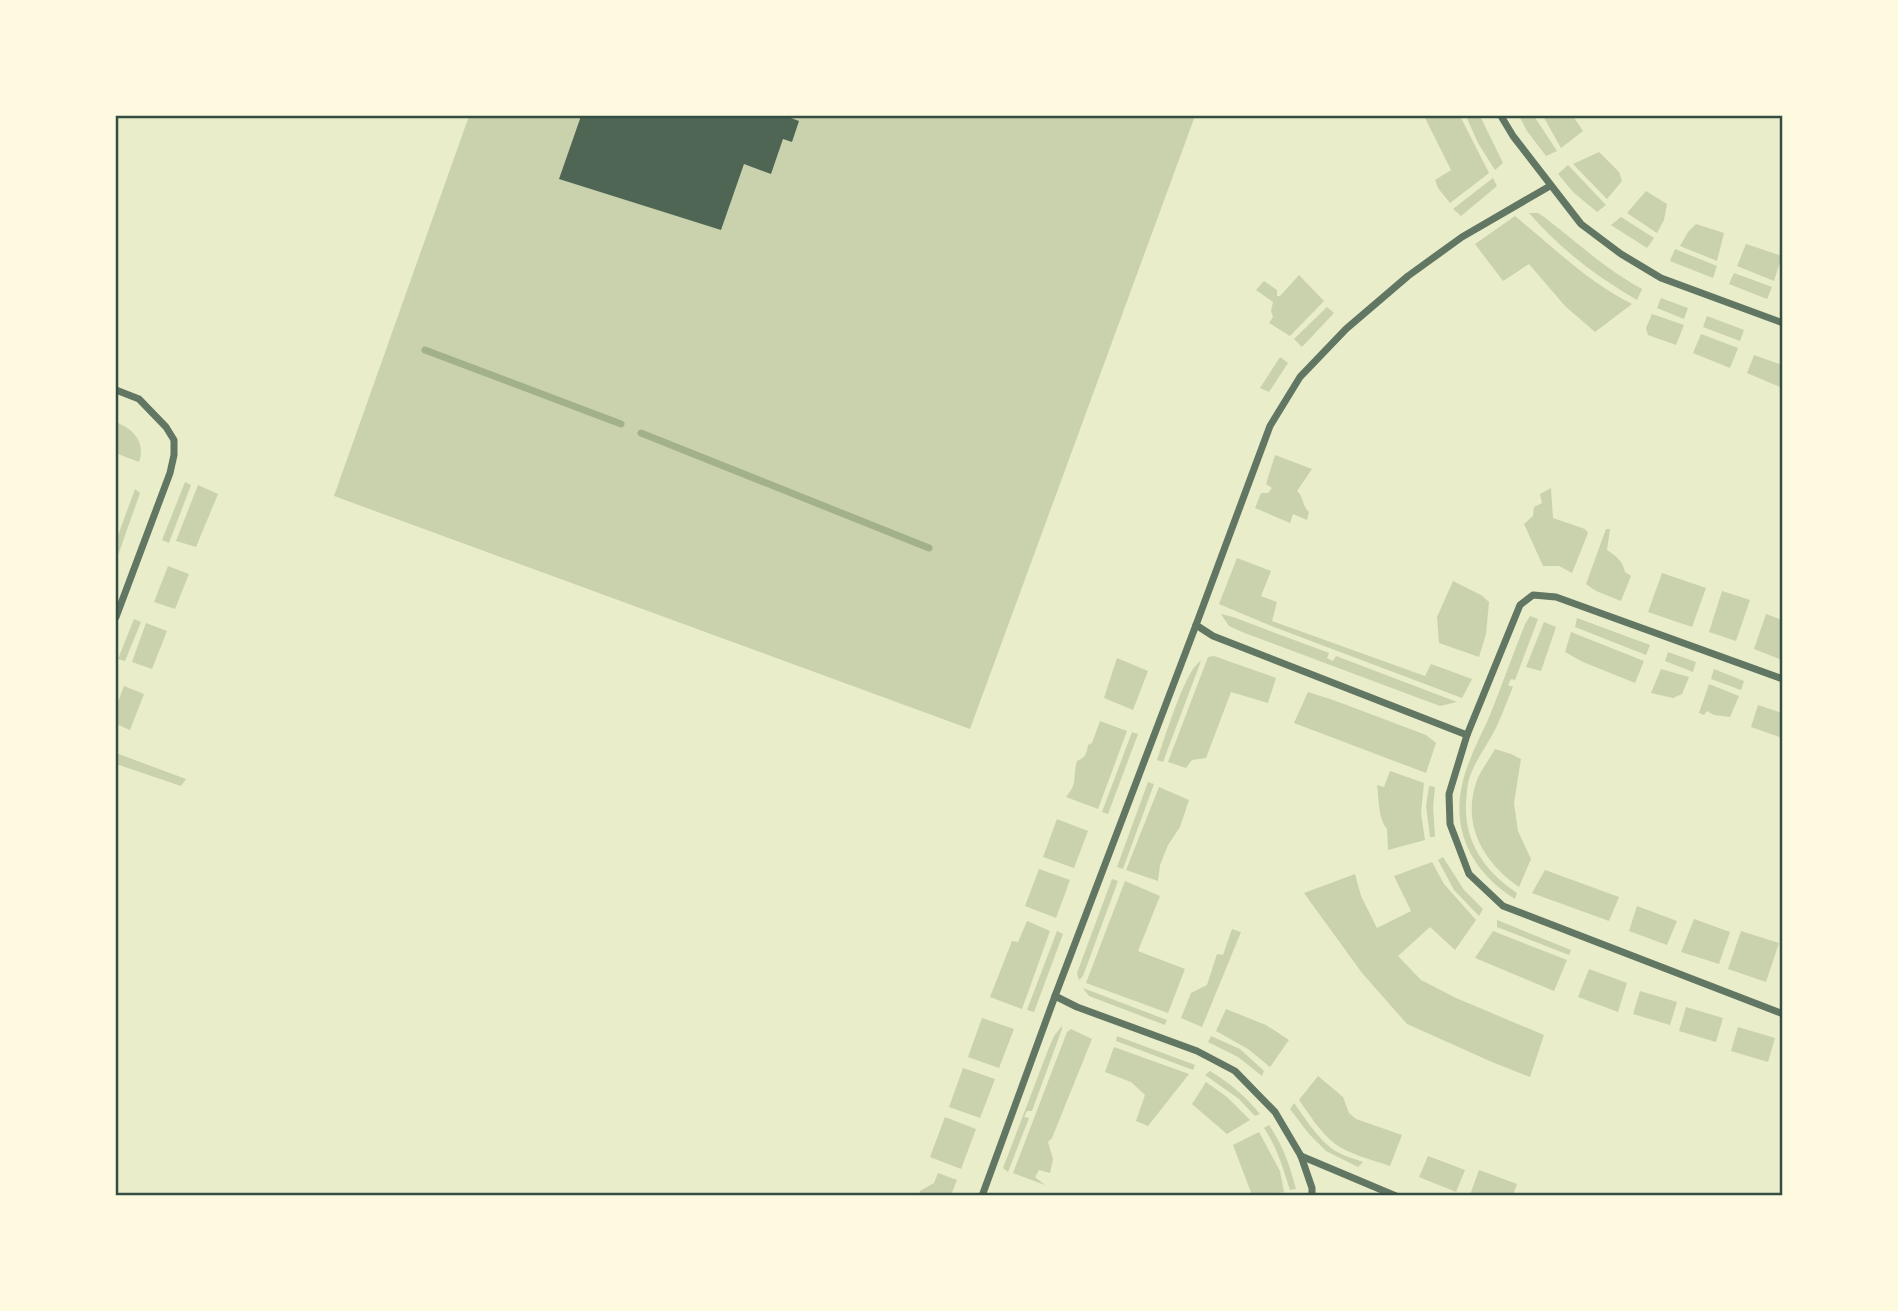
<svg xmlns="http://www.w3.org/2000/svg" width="1898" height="1311" font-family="Spectral,serif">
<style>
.green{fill:#cad2ad}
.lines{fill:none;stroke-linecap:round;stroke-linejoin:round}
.stream{stroke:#a3b18a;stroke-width:7}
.building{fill:#4f6655}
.minor{stroke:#617663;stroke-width:7}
.neatline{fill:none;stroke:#344e41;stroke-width:2.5}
</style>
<rect width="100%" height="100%" fill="#e9edc9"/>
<g class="green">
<path d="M469,116H1195L970,729L334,496Z"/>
<path d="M1424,116H1460L1489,173L1450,203L1438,188L1435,180L1451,170Z"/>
<path d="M1466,116H1480L1503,163L1495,170L1478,143Z"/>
<path d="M1519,116H1534L1557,151L1546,156L1527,131Z"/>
<path d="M1543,116H1573L1583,131L1561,148Z"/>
<path d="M1599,152L1619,172L1622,181L1607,199L1573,164Z"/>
<path d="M1568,165L1606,205L1597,212L1573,192L1558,174Z"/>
<path d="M1493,178L1497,186L1461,216L1453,209Z"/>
<path d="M1646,191L1667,204L1664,220L1657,233L1627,213Z"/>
<path d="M1529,213H1538L1544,217C1578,243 1604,268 1642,289L1637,300C1596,276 1560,249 1529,213Z"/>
<path d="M1515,216C1553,247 1588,282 1632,304L1595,332L1565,306L1529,264L1503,281L1475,244Z"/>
<path d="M1621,217L1654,238L1647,248L1611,225Z"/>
<path d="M1696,224L1724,233L1717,261L1680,246L1688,232Z"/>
<path d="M1746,244L1782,256L1774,281L1737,266Z"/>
<path d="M1675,249L1717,266L1713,278L1670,261Z"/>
<path d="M1734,273L1772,287L1767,299L1729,284Z"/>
<path d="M1299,275L1324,301L1290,336L1269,323L1273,317L1271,311L1273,302L1256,290L1264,281L1277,290V296H1280Z"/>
<path d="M1661,298L1688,308L1684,319L1657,308Z"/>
<path d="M1327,307L1334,313L1302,347L1294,339Z"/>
<path d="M1652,314L1684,325L1676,345L1648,335L1646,328Z"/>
<path d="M1707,316L1744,330L1740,341L1703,327Z"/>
<path d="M1701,334L1738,348L1730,368L1693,353Z"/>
<path d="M1754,355L1782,365V381L1780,387L1747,373Z"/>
<path d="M1280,357L1288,363L1269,392L1260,388Z"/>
<path d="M116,422C133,429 146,442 139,462L118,454L116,446Z"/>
<path d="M1275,455L1312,469L1297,491C1304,497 1302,506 1309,512L1307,520L1293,514L1290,523L1255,508L1261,493H1268L1272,488L1266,484Z"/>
<path d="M185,482L191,485L169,543L162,540Z"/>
<path d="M198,485L218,494L196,547L176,541Z"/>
<path d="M1551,488L1553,518L1585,529L1588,533L1572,573L1559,566H1543L1524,524L1533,516L1534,507L1542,503L1540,494Z"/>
<path d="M135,489L140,493L116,561V541Z"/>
<path d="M1606,529H1610L1607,550C1616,556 1623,561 1625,572L1631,576L1621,601L1596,591L1586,584Z"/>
<path d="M1237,558L1271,571L1261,596L1277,602L1272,621L1425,676L1431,664L1472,679L1462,698L1269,625L1219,604Z"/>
<path d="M168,566L189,574L175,609L154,602Z"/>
<path d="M1662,573L1706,588L1692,627L1648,612Z"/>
<path d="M1453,581L1481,595L1489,602L1486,634L1479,657L1439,643L1437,617Z"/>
<path d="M1722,591L1750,600L1736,641L1709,632Z"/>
<path d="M1221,614L1233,617L1329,653L1327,658L1333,661L1336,656L1457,702L1440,706L1242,632L1229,626Z"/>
<path d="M1766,614L1782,620V660L1754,649Z"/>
<path d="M1530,616L1538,619L1515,680L1511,679L1508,685L1513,687C1507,701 1502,715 1496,728C1488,744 1476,759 1470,776C1467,784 1467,794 1466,803C1464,842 1485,872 1517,893L1515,899C1475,874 1451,834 1462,785C1467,761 1480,738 1490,715C1502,685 1513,654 1525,624Z"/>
<path d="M1577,618L1650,645L1646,655L1575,627Z"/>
<path d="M134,619L141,622L125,661L118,659Z"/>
<path d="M1544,622L1556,627L1541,671L1526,667Z"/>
<path d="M146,623L167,631L152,669L132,662Z"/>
<path d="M1571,632L1644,661L1635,683L1583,662L1565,652Z"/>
<path d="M1668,652L1696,662L1693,672L1665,661Z"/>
<path d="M1214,656L1276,678L1268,703L1231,692L1206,758L1192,760L1186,768L1168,762L1208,657Z"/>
<path d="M1117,658L1148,671L1133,710L1104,698Z"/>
<path d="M1201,661L1163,762L1157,760C1165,739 1185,669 1201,661Z"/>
<path d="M1661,669L1689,677L1682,694L1673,698L1651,693Z"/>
<path d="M1714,669L1744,681L1741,690L1711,679Z"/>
<path d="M1709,684L1739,696L1730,717L1714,715L1707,711L1704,715L1699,713Z"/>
<path d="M124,686L144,694L130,730L116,724V707Z"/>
<path d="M1308,692L1336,701L1426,735L1436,743L1426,773L1294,723Z"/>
<path d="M1758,705L1782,713V738L1751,727Z"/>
<path d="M1100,721L1127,731L1098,809L1066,797C1079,782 1072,778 1077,761C1085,758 1087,753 1088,745L1092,743Z"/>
<path d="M1132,732L1138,734L1108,814L1102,812Z"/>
<path d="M1495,749L1511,754L1521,759L1514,803L1518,831L1531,859L1519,887C1484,863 1462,826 1476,783C1480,771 1489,760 1495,749Z"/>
<path d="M116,753L186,779L181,786L116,764Z"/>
<path d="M1390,771L1424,783L1421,813L1425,840L1388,850L1387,829C1378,818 1379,799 1377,785L1384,787Z"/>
<path d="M1148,782L1154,784L1123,869L1117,867Z"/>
<path d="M1429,786L1435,787L1433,807L1435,837H1430L1426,806Z"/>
<path d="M1159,787L1189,800L1180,827L1168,845L1160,865L1158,881L1126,870Z"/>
<path d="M1057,819L1088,831L1074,868L1043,857Z"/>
<path d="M1443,857L1464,890L1483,909L1479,916L1454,890L1438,860Z"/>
<path d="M1432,862L1444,884L1476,920L1455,950L1430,927L1398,956L1421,980L1456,998L1544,1035L1530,1077L1492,1062L1407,1024L1362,973L1304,893L1355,874L1361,896L1377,928L1411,911L1394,876Z"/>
<path d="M1039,869L1070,880L1056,918L1025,906Z"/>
<path d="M1545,870L1619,897L1609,921L1532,893Z"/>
<path d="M1112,879L1118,881L1083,976L1079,980L1077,973Z"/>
<path d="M1125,881L1160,896L1138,951L1185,969L1168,1013L1086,983Z"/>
<path d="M1637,906L1677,921L1667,945L1629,931Z"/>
<path d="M1694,919L1730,932L1719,964L1681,952Z"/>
<path d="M1497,920L1571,950L1569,955L1497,927Z"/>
<path d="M1027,921L1050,931L1022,1009L990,997L1012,941L1018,942Z"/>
<path d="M1232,929L1241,932L1202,1027L1181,1018L1191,993L1207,985L1217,954L1223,955Z"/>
<path d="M1057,931L1063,934L1034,1012L1027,1010Z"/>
<path d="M1493,931L1567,960L1554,991L1475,958Z"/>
<path d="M1741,931L1779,943L1766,982L1728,969Z"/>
<path d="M1589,969L1627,983L1618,1012L1578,997Z"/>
<path d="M1083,988L1167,1020L1165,1025L1089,996Z"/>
<path d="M1640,991L1677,1002L1670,1025L1633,1014Z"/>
<path d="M1686,1007L1723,1018L1716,1042L1679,1031Z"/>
<path d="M1226,1009L1266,1025L1289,1040L1270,1067L1248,1049L1216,1031Z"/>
<path d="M982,1018L1014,1029L999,1068L968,1057Z"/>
<path d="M1062,1026V1029L1032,1111H1027L1024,1117L1029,1118L1008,1172L1003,1168L1048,1050L1054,1036Z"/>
<path d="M1738,1027L1775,1038L1768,1062L1731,1051Z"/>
<path d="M1071,1029L1092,1039L1052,1138L1048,1142L1053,1159L1050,1173L1039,1170L1035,1177L1045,1185L1013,1173L1067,1032Z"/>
<path d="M1117,1036L1195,1065L1193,1070L1116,1041Z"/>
<path d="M1211,1036L1240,1049L1264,1071L1262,1076L1238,1057L1208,1042Z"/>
<path d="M1114,1047L1189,1074L1148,1126L1136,1121L1145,1095L1131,1082L1105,1072Z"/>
<path d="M963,1068L995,1079L980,1118L949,1107Z"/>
<path d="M1210,1071C1231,1084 1244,1095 1260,1114L1255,1116L1239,1099L1205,1075Z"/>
<path d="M1318,1076L1343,1097L1349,1113L1356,1119L1402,1135L1390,1166C1373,1160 1348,1154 1334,1143C1320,1132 1309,1114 1299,1100Z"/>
<path d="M1206,1082L1227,1097L1250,1120L1227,1134L1192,1104Z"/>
<path d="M1294,1103C1305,1118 1316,1136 1331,1148C1340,1155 1352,1158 1363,1162L1358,1167L1326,1151L1309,1134L1290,1109Z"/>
<path d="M945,1117L976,1129L961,1169L930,1157Z"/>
<path d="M1269,1125C1284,1148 1289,1163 1296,1189L1290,1190C1283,1168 1277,1147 1264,1128Z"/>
<path d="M1259,1132L1280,1171L1284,1192L1269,1195H1252L1233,1145Z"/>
<path d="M1428,1156L1465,1170L1456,1192L1419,1177Z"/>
<path d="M1479,1170L1517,1184L1513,1195H1470Z"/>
<path d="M938,1173L957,1180L951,1195H919L920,1191L934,1183Z"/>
</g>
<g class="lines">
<g class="stream">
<path d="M425,350L621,424"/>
<path d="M641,433L929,548"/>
</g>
</g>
<path class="building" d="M581,116H792L791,118L799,121L792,142L783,139L771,174L744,164L721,230L559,179Z"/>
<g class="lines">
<g class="minor">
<path d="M1501,116L1513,136L1581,224L1621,254L1661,278L1783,323"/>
<path d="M116,390L139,399L166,427L174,440V455L170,473L116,617"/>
<path d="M1196,625L1213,636L1467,735"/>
<path d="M1783,679L1556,597L1533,595L1520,605L1467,735L1449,794L1450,824L1469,874L1503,906L1783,1014"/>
<path d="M1055,996L1077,1007L1197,1051L1235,1071L1275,1112L1301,1156L1312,1188V1196"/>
<path d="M1301,1156L1396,1196"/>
<path d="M982,1196L1055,996L1196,625L1270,426L1300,377L1346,329L1408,276L1462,237L1550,186"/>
</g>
</g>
<rect width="1898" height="1311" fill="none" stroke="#fefae0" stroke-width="234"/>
<rect x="117" y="117" width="1664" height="1077" class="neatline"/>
</svg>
